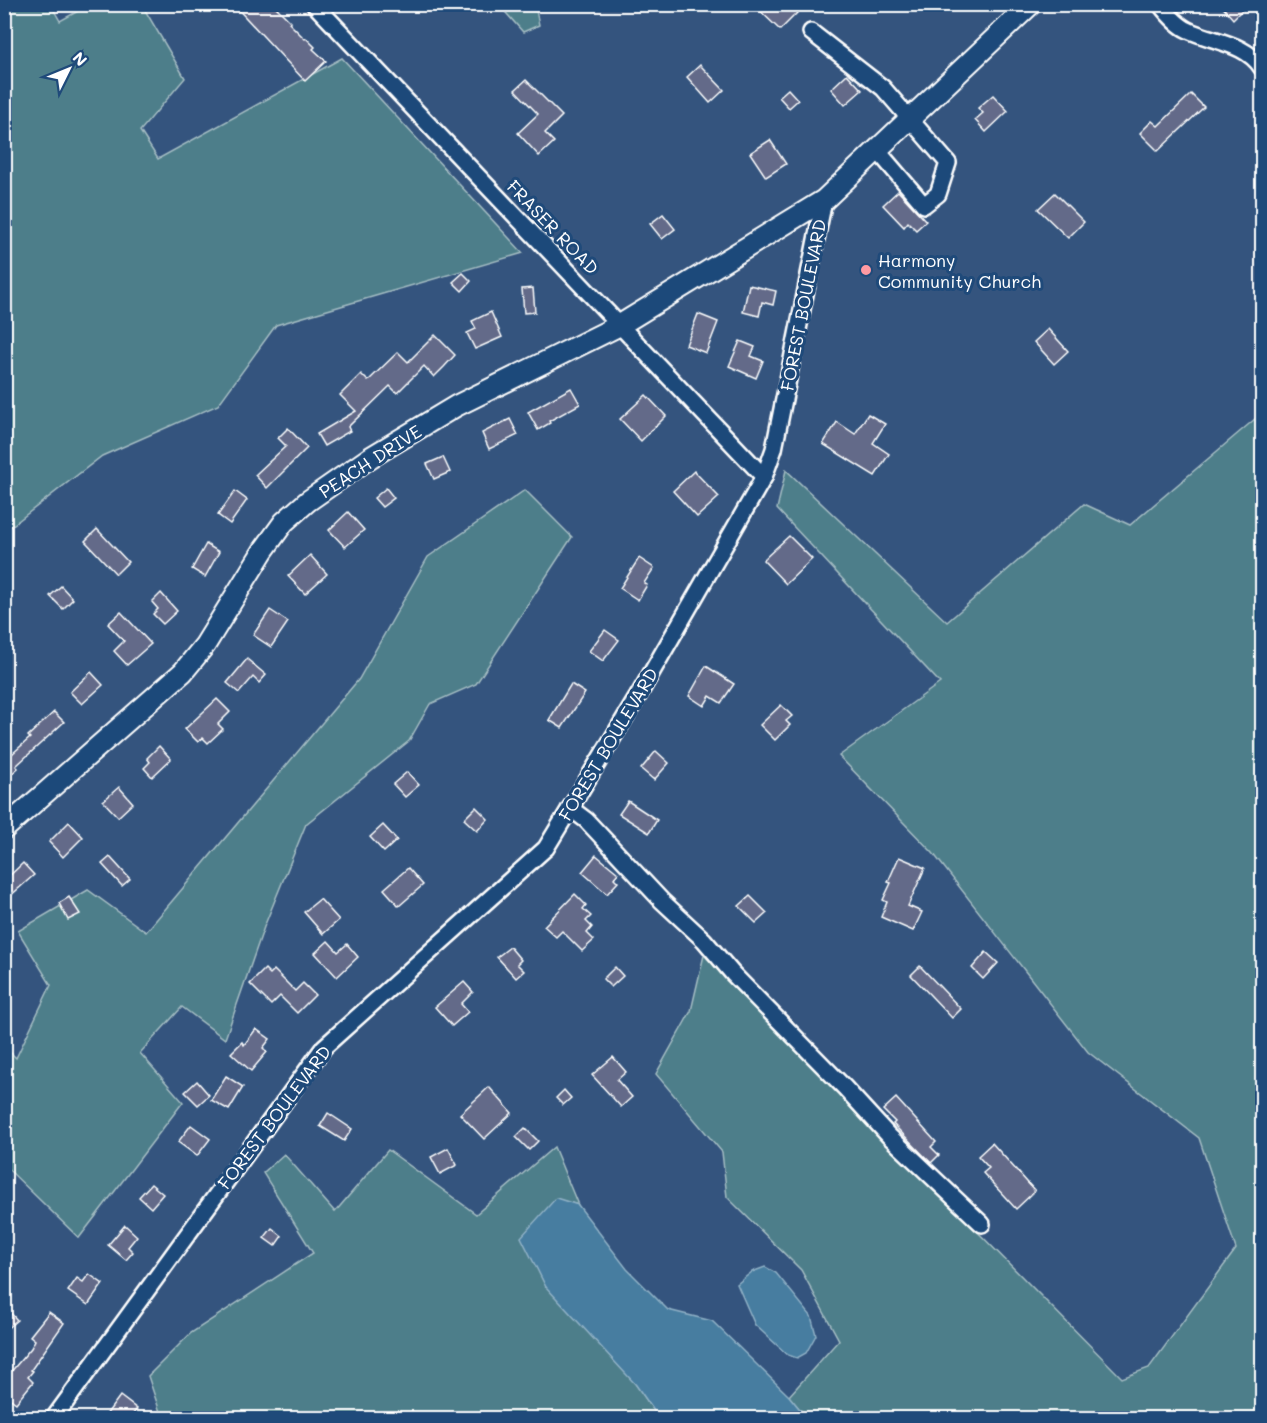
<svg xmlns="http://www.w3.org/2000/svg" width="1267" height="1423" font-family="Mali,sans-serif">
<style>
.green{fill:#4d7e8a;stroke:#a6bec4;stroke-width:1.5}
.water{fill:#467da0;stroke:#90b1c6;stroke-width:1.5}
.building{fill:#646b89;stroke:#fff;stroke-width:1.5}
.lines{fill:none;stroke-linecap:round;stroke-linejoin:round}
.minor-casing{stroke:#fff;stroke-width:20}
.major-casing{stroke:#fff;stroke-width:24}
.minor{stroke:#1f4a7a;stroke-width:15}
.major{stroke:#1f4a7a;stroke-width:20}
.poi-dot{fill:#ff9aa2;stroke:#1f4a7a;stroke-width:2}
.labels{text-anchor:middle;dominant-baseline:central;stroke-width:6;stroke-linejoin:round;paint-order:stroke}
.street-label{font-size:18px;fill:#fff;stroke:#1f4a7a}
.poi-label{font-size:18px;fill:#fff;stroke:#1f4a7a;text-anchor:start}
</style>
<rect width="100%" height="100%" fill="#34547e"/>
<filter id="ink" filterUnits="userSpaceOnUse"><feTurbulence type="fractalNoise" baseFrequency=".0167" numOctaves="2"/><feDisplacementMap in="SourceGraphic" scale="12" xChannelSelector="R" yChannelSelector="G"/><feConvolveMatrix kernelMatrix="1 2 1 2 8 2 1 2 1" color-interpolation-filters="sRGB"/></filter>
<g filter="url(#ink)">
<g class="green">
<path d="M5,5H51L60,21L89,5H142L185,78L140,131L158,159L342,58L523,253L276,325L218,405L102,456L5,531Z"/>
<path d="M499,5H535L539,25L523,32Z"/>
<path d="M1262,413V1418H807L789,1396L839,1340L801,1270L727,1197L722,1152L656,1074L691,1011L704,955L1122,1378L1149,1368L1236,1249L1199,1138L1088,1052L933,853L839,756L940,683L777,509L786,470L947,622L1084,504L1130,525Z"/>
<path d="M525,490L572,537L476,684L430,704L409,741L306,824L264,927L225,1039L182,1007L140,1053L183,1102L79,1238L6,1167L5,1170V1047L16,1058L51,985L18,931L88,890L146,932L359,679L428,557Z"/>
<path d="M554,1147L578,1205L556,1199L636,1385L659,1418H162L148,1376L191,1333L313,1253L263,1173L284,1154L335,1212L388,1150L476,1214Z"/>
</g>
<g class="water">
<path d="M556,1198L578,1205L627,1269L668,1310L712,1321L789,1396L807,1418H659L636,1385L546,1287L521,1237Z"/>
<path d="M765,1267L776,1273L811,1316L816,1335L806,1353L797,1358L788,1355L755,1325L737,1284L752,1272Z"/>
</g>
<g class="building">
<path d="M233,4H273L291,22L289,23L305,39L306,38L315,47L313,49L326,61L305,81Z"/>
<path d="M753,4H806L780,30Z"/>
<path d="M1220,4H1248L1233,19Z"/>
<path d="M700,65L724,90L710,103L687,77Z"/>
<path d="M847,74L862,90L845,105L831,89Z"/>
<path d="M526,80L562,116L545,133L554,142L539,156L518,133L538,114L515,90Z"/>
<path d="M788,89L798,100L789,108L779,97Z"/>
<path d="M1191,94L1204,107L1158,151L1140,133L1152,121L1158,126Z"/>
<path d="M993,95L1008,111L986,132L975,120L983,113L978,108Z"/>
<path d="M770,140L786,164L766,177L750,153Z"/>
<path d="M898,191L926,221L916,230L908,222L904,227L883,205Z"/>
<path d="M1055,193L1084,222L1068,238L1038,209Z"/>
<path d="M663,214L675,229L662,239L650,224Z"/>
<path d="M463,273L471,281L462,291L453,282Z"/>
<path d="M749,285L776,291L773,305L762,302L759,316L743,312Z"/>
<path d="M533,288L535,312L524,313L522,289Z"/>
<path d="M491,312L502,337L475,349L467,333L476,329L472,321Z"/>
<path d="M698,314L718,322L706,353L686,345Z"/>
<path d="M1048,329L1068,351L1054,364L1034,342Z"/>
<path d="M435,335L455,355L444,367L434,377L424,366L397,393L390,386L348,427L350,431L324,446L317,434L356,411L340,395L361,374L368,381L398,352L408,362Z"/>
<path d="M740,341L755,347L751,356L763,361L756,378L729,366Z"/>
<path d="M571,388L580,404L549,421L550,423L538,430L528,412Z"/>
<path d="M646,395L666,416L641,441L620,419Z"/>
<path d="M868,414L885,424L873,443L889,454L875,476L823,444L837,422L855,434Z"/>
<path d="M510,419L518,435L489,449L482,433Z"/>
<path d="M288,428L307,448L267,488L255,475L286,446L278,438Z"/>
<path d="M443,457L450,472L434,479L427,464Z"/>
<path d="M694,471L719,497L697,517L673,491Z"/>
<path d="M386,488L394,498L382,507L374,498Z"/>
<path d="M235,491L247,500L230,524L218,515Z"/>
<path d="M348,512L364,530L345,547L329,530Z"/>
<path d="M97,529L128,562L116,574L85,541Z"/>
<path d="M789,536L812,559L786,584L763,560Z"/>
<path d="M206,544L219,552L205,577L192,569Z"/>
<path d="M310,555L327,574L305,594L288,576Z"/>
<path d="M639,558L654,568L644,583L647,585L638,600L620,588Z"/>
<path d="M61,586L73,599L63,609L50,596Z"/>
<path d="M161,593L177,611L163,624L153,614L158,609L152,602Z"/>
<path d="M270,610L288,622L271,647L253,635Z"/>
<path d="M121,612L151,644L127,665L114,651L124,641L108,624Z"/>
<path d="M605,630L619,640L603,661L589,651Z"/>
<path d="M247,659L266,675L259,683L253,677L239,693L227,683Z"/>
<path d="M706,666L734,684L721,703L710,696L704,706L689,696Z"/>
<path d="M91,672L103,685L82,704L70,692Z"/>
<path d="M571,684L585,693L562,728L549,720Z"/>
<path d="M217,699L230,712L218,724L223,729L208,743L203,738L198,742L185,729Z"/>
<path d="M781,705L792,716L786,721L790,725L775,740L760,725Z"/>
<path d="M54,712L64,722L16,766L18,768L4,781V761L30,738L28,736Z"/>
<path d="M159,746L171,759L152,777L144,768L150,762L147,758Z"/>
<path d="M656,751L669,763L654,780L641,769Z"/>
<path d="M407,772L419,785L405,797L393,784Z"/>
<path d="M119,787L133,803L118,817L103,801Z"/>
<path d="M628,801L657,820L649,833L619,814Z"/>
<path d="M476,807L488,819L477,831L464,819Z"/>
<path d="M69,822L83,837L63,857L49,842Z"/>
<path d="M383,825L397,840L384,852L370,837Z"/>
<path d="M596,855L618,873L614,878L618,882L607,894L582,872Z"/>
<path d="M110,857L130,879L122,886L102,864Z"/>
<path d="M899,857L925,868L908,906L922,912L913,931L881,917L887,902L883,900L891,883L888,882Z"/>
<path d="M23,863L34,875L9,897L4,892V881Z"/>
<path d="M408,868L423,885L399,906L384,889Z"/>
<path d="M575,894L586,905L583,909L591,916L586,921L592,927L587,933L594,940L582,951L562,931L556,937L544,926Z"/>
<path d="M750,896L767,913L756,923L739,906Z"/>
<path d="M69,897L80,914L68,920L59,903Z"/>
<path d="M320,899L339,920L323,934L304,912Z"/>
<path d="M328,941L338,952L347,944L358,957L337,977L315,953Z"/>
<path d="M510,947L521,960L517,964L524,971L516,978L497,957Z"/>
<path d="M986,952L998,963L983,979L972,968Z"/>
<path d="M920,966L961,1009L952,1018L911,975Z"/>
<path d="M615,967L623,976L611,987L603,979Z"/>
<path d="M265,969L270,974L274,970L295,991L303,983L315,995L297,1013L280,996L271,1005L250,984Z"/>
<path d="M464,982L473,992L461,1004L468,1012L452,1026L435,1007Z"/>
<path d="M256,1029L270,1039L263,1048L267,1052L251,1071L231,1053L242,1042L244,1045Z"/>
<path d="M613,1057L626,1072L617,1080L632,1097L621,1107L592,1075Z"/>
<path d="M226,1076L243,1087L229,1110L211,1100Z"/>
<path d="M197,1081L209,1095L198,1105L185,1092Z"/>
<path d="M489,1087L512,1113L484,1139L460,1114Z"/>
<path d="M564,1090L571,1098L563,1105L556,1098Z"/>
<path d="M896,1098L936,1142L931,1147L939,1155L931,1163L893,1124L895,1122L883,1110Z"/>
<path d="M328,1113L352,1129L344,1141L320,1126Z"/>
<path d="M191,1125L210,1139L197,1156L178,1142Z"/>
<path d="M525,1128L538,1141L529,1150L516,1137Z"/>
<path d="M992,1143L1035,1191L1016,1209L983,1173L989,1168L978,1156Z"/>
<path d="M448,1148L457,1165L440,1174L431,1157Z"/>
<path d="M151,1184L163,1194L151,1208L139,1197Z"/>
<path d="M125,1225L137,1236L128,1247L133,1252L126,1260L108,1245Z"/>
<path d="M272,1228L282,1236L275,1246L264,1238Z"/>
<path d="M89,1274L103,1284L88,1305L68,1291L77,1278L83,1282Z"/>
<path d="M4,1306L17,1320L4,1331Z"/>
<path d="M49,1312L64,1323L31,1370L33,1371L28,1377L33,1382L16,1403L4,1394V1380L31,1348L35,1340L30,1336Z"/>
<path d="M120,1396L137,1409L129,1419H103Z"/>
</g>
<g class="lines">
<g class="minor-casing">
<g id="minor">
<path d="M314,4L764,477"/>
<path d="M1160,4C1167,13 1177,25 1188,30C1213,42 1246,43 1262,68"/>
<path d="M811,32L883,88L948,163L938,194L924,205L877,150"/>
<path d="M570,808L586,820L662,901L704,940L733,974L845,1088L889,1136L982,1224"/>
<path d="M54,1418L324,1047L546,848L638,696L764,477L774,449L824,200"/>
</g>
</g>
<g class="major-casing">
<path id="major" d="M4,829L183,672L205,645L263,551L284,522L308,501L371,457L456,406L620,325L824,200L1031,4"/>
</g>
<use href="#minor" class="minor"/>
<use href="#major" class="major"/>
</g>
</g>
<circle class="poi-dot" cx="866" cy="270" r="6"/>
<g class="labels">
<g class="street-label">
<text transform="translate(553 227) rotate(46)">FRASER ROAD</text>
<text transform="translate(803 305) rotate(-79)">FOREST BOULEVARD</text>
<text transform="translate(370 461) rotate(-33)">PEACH DRIVE</text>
<text transform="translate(608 744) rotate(-59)">FOREST BOULEVARD</text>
<text transform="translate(274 1117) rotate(-53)">FOREST BOULEVARD</text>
</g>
<g class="poi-label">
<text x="878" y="260">Harmony<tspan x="878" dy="21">Community Church</tspan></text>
</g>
</g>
<rect width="1267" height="1423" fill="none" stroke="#1f4a7a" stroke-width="24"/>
<rect x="12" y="12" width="1243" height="1399" fill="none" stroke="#fff" stroke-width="2" filter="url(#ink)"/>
<g transform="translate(69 69) rotate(47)" stroke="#1f4a7a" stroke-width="4.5" paint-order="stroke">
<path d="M0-4.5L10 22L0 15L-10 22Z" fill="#ffffff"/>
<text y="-9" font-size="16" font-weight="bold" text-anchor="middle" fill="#ffffff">N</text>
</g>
</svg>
